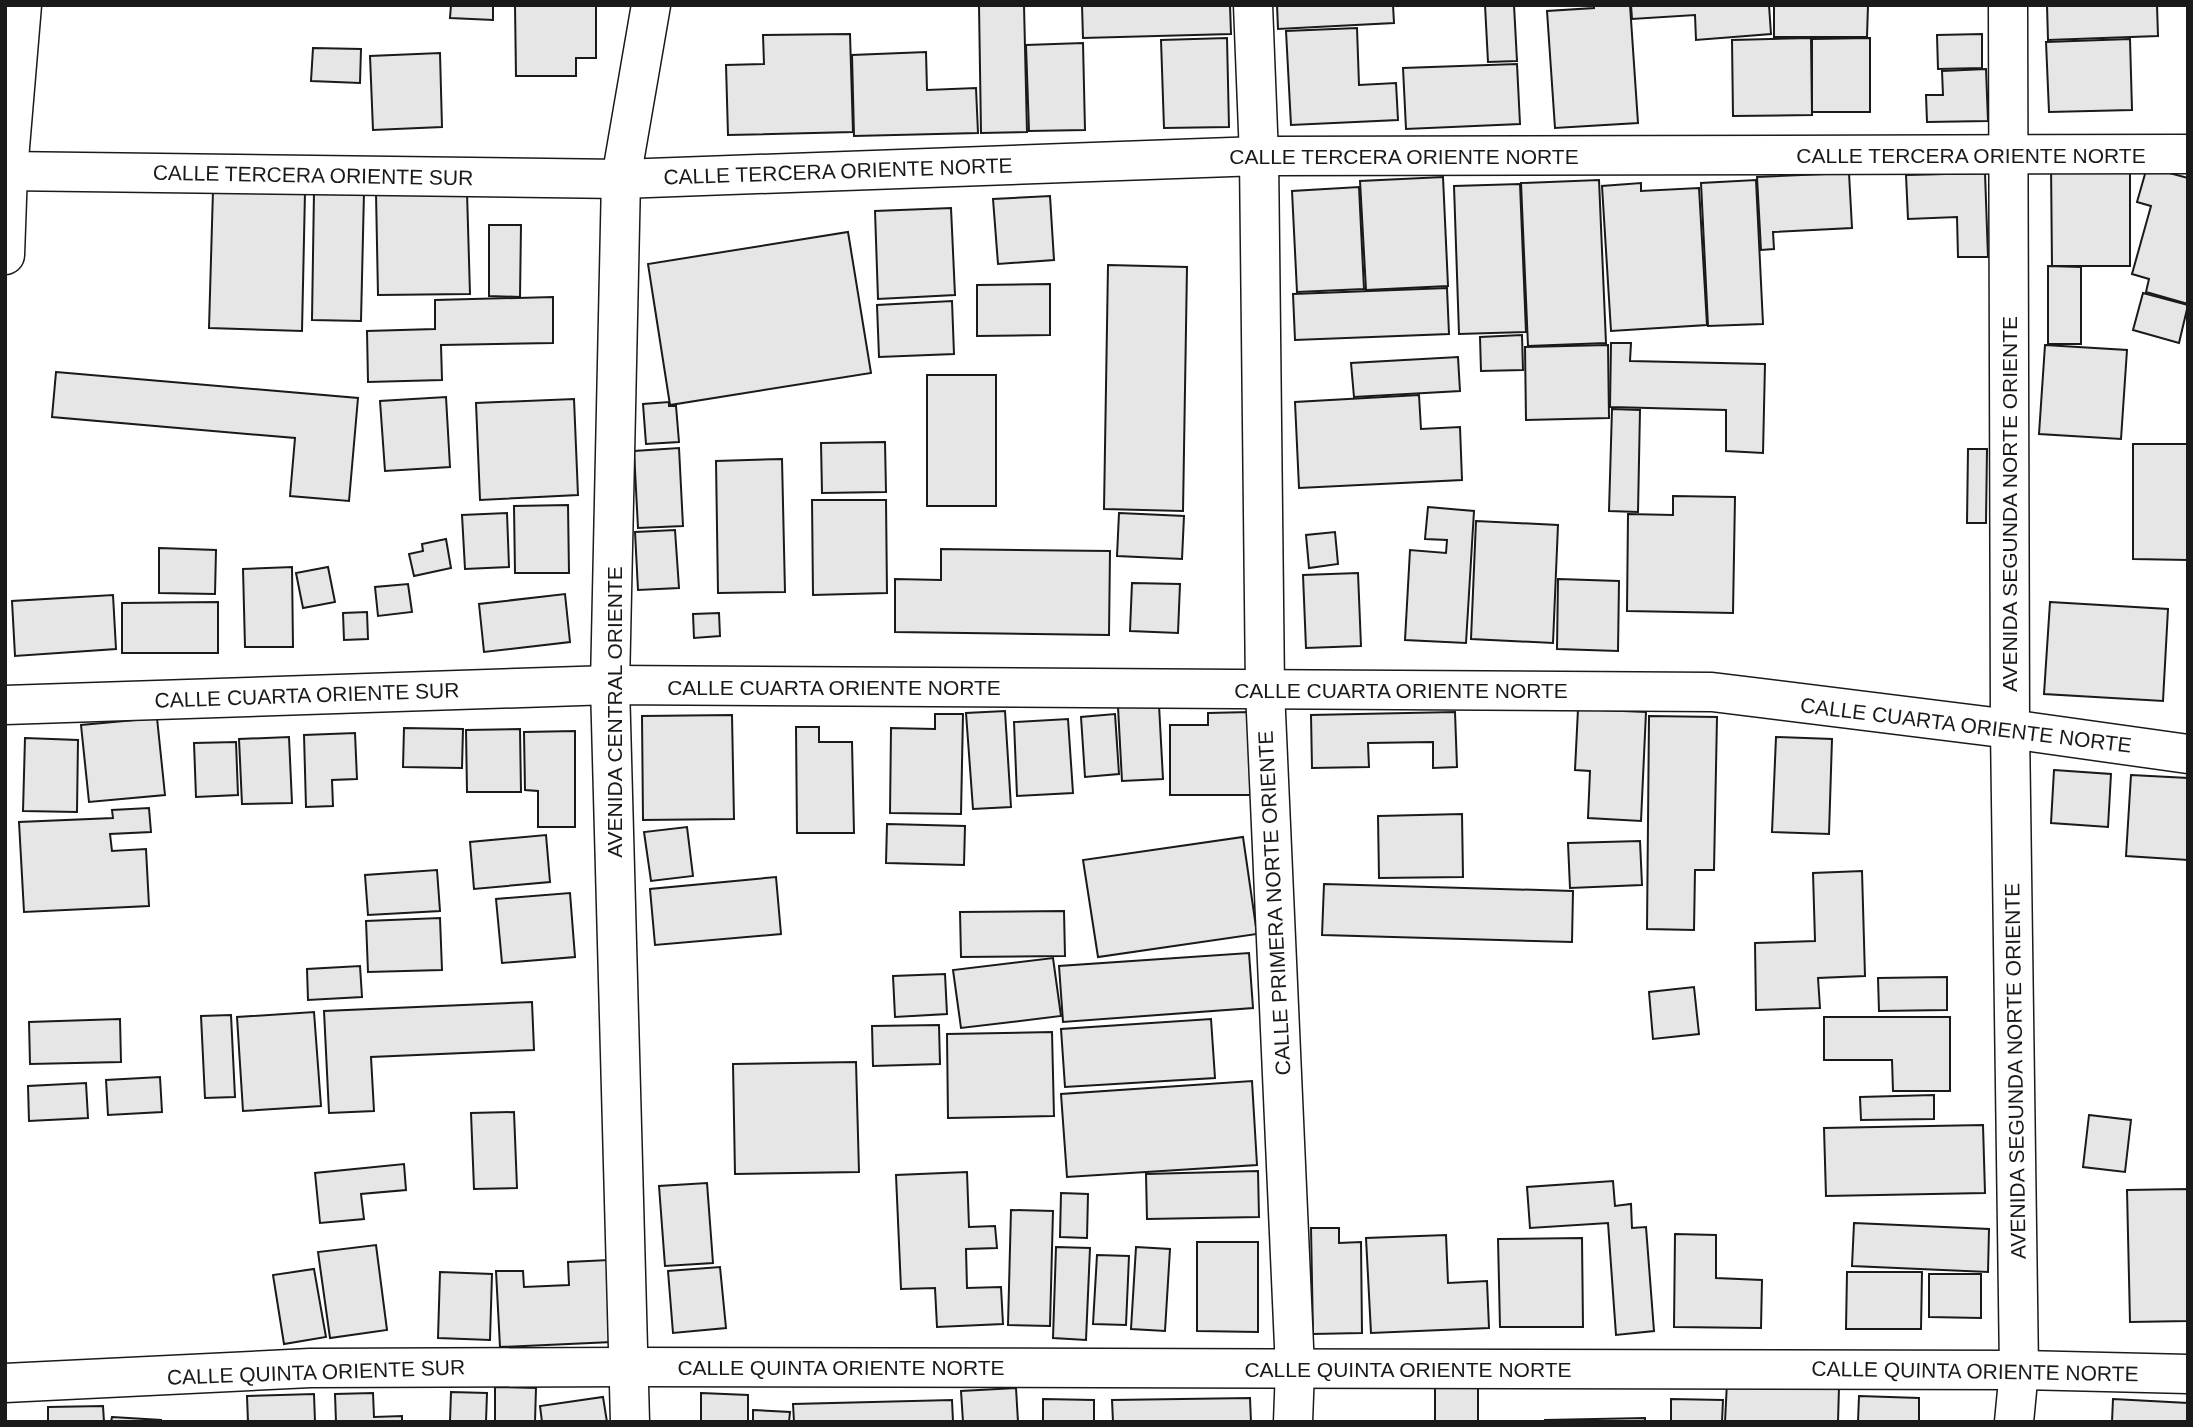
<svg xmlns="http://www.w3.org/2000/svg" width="2193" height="1427" font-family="Helvetica,sans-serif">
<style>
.building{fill:#e6e6e6;stroke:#1a1a1a;stroke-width:2}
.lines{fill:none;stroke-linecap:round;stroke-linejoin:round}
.minor-casing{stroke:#1a1a1a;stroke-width:41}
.minor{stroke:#fff;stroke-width:38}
.labels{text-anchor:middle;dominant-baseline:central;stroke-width:5;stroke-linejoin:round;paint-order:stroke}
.street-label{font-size:21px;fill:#1a1a1a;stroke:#fff}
</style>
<rect width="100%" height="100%" fill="#fff"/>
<g class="building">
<path d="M451,5H493V20L450,18Z"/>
<path d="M515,5H596V58H576V76H516Z"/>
<path d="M979,5H1024L1027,132L981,133Z"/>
<path d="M1082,5H1230L1231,34L1083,38Z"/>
<path d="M1277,5H1393L1394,23L1278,29Z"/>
<path d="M1485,5H1514L1517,61L1488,62Z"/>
<path d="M1594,5H1630L1638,123L1555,128L1547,11L1594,8Z"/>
<path d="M1631,5H1769L1771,34L1696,40L1695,15L1632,19Z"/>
<path d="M1774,5H1868L1867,37H1774Z"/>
<path d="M2047,5H2157L2158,36L2048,40Z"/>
<path d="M1357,28L1359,85L1396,83L1398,120L1291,125L1286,31Z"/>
<path d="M850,34L853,132L728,135L726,65L764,64L763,35Z"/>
<path d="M1982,34V68L1938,69L1937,35Z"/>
<path d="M1227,38L1229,127L1164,128L1161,40Z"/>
<path d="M1811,38L1812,115L1733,116L1732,40Z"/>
<path d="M1870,38V112H1812V39Z"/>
<path d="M2130,39L2132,110L2049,112L2046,42Z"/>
<path d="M1083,43L1085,130L1029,131L1026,45Z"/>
<path d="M313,48L361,49L360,83L311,81Z"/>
<path d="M926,52L927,90L976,88L978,133L854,136L852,55Z"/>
<path d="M440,53L442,127L373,130L370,56Z"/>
<path d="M1517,64L1520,124L1406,129L1403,68Z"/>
<path d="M1986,69L1988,121L1927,122L1926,95H1943L1942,71Z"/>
<path d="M2051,164H2130V266H2052Z"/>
<path d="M2147,167L2188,178V304L2146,292L2149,279L2132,274L2151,206L2137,202Z"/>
<path d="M1849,173L1852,228L1773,232L1774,249L1761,250L1757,177Z"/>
<path d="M1985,173L1988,257H1958L1957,217L1908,219L1906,175Z"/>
<path d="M1443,177L1448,286L1366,290L1360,181Z"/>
<path d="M1599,180L1606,343L1528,346L1521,183Z"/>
<path d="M1756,180L1763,324L1708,326L1701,183Z"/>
<path d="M1641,183V191L1699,188L1707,325L1611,331L1602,186Z"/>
<path d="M1520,184L1526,332L1459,334L1454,186Z"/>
<path d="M1359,187L1364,289L1297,292L1292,191Z"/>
<path d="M213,190L305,192L302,331L209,328Z"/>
<path d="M314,191L364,192L361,321L312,320Z"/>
<path d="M467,192L470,294L378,295L376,193Z"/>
<path d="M1050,196L1054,260L998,264L993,199Z"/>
<path d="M951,208L955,295L878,299L875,211Z"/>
<path d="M489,225H521L520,297L489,296Z"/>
<path d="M848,232L871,373L670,405L648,264Z"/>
<path d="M1108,265L1187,267L1183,511L1104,509Z"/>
<path d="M2048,266L2081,267V344H2048Z"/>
<path d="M1050,284V335L977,336V285Z"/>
<path d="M1447,288L1449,334L1295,340L1293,294Z"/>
<path d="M2143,293L2188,305L2179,343L2133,330Z"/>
<path d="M553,297V343L441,345L442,380L368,382L367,331L435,329V300Z"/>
<path d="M952,301L954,354L879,357L877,305Z"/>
<path d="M1522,335L1523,370L1481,371L1480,337Z"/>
<path d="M1611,343H1631L1630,361L1765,364L1763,453L1726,451V410L1610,407Z"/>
<path d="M1608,345L1609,418L1526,420L1525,347Z"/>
<path d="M2045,345L2127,350L2121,439L2039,434Z"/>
<path d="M1458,357L1460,391L1354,397L1351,363Z"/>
<path d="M56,372L358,398L349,501L290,496L295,438L52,417Z"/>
<rect x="927" y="375" width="69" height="131"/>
<path d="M1419,395L1421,429L1460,427L1462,480L1299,488L1295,402Z"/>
<path d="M446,397L450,467L385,471L380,401Z"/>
<path d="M574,399L578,495L480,500L476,403Z"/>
<path d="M669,402V406H676L679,442L646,444L643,404Z"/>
<path d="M1612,409L1640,410L1638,512L1609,511Z"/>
<path d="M885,442L886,492L822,493L821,443Z"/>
<path d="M2133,444H2188V560L2133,559Z"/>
<path d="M679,448L683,526L638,528L634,451Z"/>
<path d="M1968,449H1987L1986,523H1967Z"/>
<path d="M782,459L785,592L718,593L716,461Z"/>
<path d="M1673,496L1735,497L1733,613L1627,611L1628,514L1673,515Z"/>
<path d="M812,500H886L887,593L813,595Z"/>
<path d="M568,505L569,573H515L514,506Z"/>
<path d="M1428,507L1474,511L1466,643L1405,640L1410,550L1446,553L1447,540L1425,539Z"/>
<path d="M507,513L509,567L465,569L462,515Z"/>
<path d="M1119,513L1184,516L1182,559L1117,556Z"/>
<path d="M1476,521L1558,525L1553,643L1471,639Z"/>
<path d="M675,530L679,588L638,590L635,532Z"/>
<path d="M1335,532L1338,564L1309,568L1306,535Z"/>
<path d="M446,539L451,568L414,576L409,554L423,551L422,544Z"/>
<path d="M159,548L216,550L215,594L159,593Z"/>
<path d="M941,549L1110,551L1109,635L895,632V579L941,580Z"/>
<path d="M292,567L293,647H245L243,569Z"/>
<path d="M328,567L335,602L303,608L296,573Z"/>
<path d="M1358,573L1361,646L1306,648L1303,575Z"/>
<path d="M1558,579L1619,581L1618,651L1557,649Z"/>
<path d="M1132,583L1180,584L1178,633L1130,631Z"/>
<path d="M408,584L412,612L378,616L375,587Z"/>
<path d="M565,594L570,642L484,652L479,604Z"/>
<path d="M113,595L116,649L15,656L12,601Z"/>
<path d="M218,602V653H122V603Z"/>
<path d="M2050,602L2168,609L2163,701L2044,694Z"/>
<path d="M367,612L368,639L344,640L343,613Z"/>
<path d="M719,613L720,636L694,638L693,614Z"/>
<path d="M1159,705L1163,779L1122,781L1118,707Z"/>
<path d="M1578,709L1646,712L1641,821L1588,818L1590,771L1575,770Z"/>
<path d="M1005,711L1011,807L973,809L966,713Z"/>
<path d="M1250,712V795H1170V725H1208V713Z"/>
<path d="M1455,712L1457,767L1433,768V742L1368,743L1369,767L1312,768L1311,715Z"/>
<path d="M935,714H963L961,814L890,813L891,728L935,729Z"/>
<path d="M1115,714L1119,774L1085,777L1081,717Z"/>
<path d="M732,715L734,819L643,820L642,716Z"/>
<path d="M1649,716L1717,717L1714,870H1695L1694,930L1647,929Z"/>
<path d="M157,718L165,795L89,802L81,725Z"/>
<path d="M1068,719L1073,793L1017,796L1014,722Z"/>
<path d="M796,727H819V742H852L854,833H797Z"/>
<path d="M404,728L463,729L462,768L403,767Z"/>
<path d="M520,729L521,792H467L466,730Z"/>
<path d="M575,731V827H538V791L525,790L524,732Z"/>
<path d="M355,733L357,779L332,780L333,806L306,807L304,735Z"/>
<path d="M289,737L292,803L242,804L239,739Z"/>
<path d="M1776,737L1832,739L1829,834L1772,832Z"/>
<path d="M25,738L78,740L77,812L23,811Z"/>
<path d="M236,742L238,795L196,797L194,743Z"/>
<path d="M2054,770L2111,774L2108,827L2051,823Z"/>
<path d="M2131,775L2188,778V860L2126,856Z"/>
<path d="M149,808L151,832L110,834L112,851L146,849L149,906L24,912L19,822L113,818L112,810Z"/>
<path d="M1462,814L1463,877L1379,878L1378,816Z"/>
<path d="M887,824L965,826L964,865L886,863Z"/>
<path d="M687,827L693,876L651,881L644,832Z"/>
<path d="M546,835L550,882L474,889L470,842Z"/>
<path d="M1243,837L1257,934L1098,957L1083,860Z"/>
<path d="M1640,841L1642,885L1570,888L1568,843Z"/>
<path d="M437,870L440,911L368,915L365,875Z"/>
<path d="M1862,871L1865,976L1818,978L1820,1008L1756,1010L1755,943L1815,941L1813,873Z"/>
<path d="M776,877L781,934L655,945L650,889Z"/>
<path d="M1324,884L1573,891L1572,942L1322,935Z"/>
<path d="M570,893L575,957L502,963L496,899Z"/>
<path d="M1064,911L1065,956L961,957L960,912Z"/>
<path d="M440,918L442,970L368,972L366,921Z"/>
<path d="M1249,953L1253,1008L1063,1022L1059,966Z"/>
<path d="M1053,958L1061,1016L961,1028L953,970Z"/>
<path d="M360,966L362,997L308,1000L307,969Z"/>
<path d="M945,974L947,1014L895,1017L893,976Z"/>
<path d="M1947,977V1010L1879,1011L1878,978Z"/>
<path d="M1694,987L1699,1034L1653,1039L1649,992Z"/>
<path d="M532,1002L534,1050L371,1057L374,1111L329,1113L324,1011Z"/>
<path d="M314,1012L321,1106L243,1111L237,1017Z"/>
<path d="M231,1015L235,1097L205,1098L201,1016Z"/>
<path d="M1824,1017H1950V1091H1893L1892,1060H1824Z"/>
<path d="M120,1019L121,1062L30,1064L29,1022Z"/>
<path d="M1211,1019L1215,1078L1065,1087L1061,1029Z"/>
<path d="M939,1025L940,1064L873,1066L872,1026Z"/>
<path d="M1052,1032L1054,1116L948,1118L947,1034Z"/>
<path d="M856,1062L859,1172L735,1174L733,1064Z"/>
<path d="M160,1077L162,1112L108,1115L106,1080Z"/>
<path d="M1252,1081L1257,1165L1067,1177L1061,1094Z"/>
<path d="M86,1083L88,1118L29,1121L28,1086Z"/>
<path d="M1934,1095V1119L1861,1120L1860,1097Z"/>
<path d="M514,1112L517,1188L474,1189L471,1113Z"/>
<path d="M2089,1115L2131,1120L2125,1172L2083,1167Z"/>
<path d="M1983,1125L1985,1193L1826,1196L1824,1128Z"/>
<path d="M404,1164L406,1190L361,1194L364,1219L320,1223L315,1173Z"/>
<path d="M1258,1171L1259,1217L1147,1219L1146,1174Z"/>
<path d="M967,1172L969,1227L995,1226L997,1248L966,1249L967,1288L1001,1287L1003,1324L937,1327L935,1288L901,1289L896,1175Z"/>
<path d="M1613,1181L1615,1206L1631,1204L1632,1228L1646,1227L1654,1331L1616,1335L1608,1223L1530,1228L1527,1187Z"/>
<path d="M707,1183L713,1263L665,1266L659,1186Z"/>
<path d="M2188,1189V1321L2130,1322L2127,1190Z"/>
<path d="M1061,1193L1088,1194L1087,1238L1060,1237Z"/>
<path d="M1011,1210L1053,1211L1050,1326L1008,1325Z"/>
<path d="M1854,1223L1989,1229L1988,1272L1852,1266Z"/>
<path d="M1311,1228H1339V1243L1361,1242L1362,1333L1313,1334Z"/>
<path d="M1675,1234L1716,1235V1278L1762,1280L1761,1328L1674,1327Z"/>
<path d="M1446,1235L1448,1283L1487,1281L1489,1328L1371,1333L1366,1238Z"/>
<path d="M1582,1238L1583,1327H1500L1498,1239Z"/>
<path d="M1197,1242H1258V1332L1197,1331Z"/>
<path d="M376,1245L387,1330L330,1338L318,1252Z"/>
<path d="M1056,1247L1090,1248L1086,1340L1053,1338Z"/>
<path d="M1136,1247L1170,1249L1165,1331L1131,1329Z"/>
<path d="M1097,1255L1129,1256L1126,1325L1093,1324Z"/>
<path d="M609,1260L612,1342L500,1347L496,1271H523L524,1287L569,1285L568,1262Z"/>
<path d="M720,1267L726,1328L673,1333L668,1271Z"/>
<path d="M314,1269L326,1337L284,1344L273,1275Z"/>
<path d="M440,1272L492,1274L490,1340L438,1338Z"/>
<path d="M1847,1272H1922L1921,1329H1846Z"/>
<path d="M1929,1274H1981V1318L1929,1317Z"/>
<path d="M1727,1382L1839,1387L1838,1422H1725Z"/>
<path d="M495,1387L536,1388L535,1422H495Z"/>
<path d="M1016,1388L1018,1422H963L961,1391Z"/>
<rect x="1435" y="1388" width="43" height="34"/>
<path d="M451,1392L487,1393L486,1422H428L450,1421Z"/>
<path d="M373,1393L374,1417L402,1416V1422H336L335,1394Z"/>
<path d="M701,1393L748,1395V1422H701Z"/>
<path d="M314,1394L315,1422H248L247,1396Z"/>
<path d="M1859,1396L1919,1398V1422H1858Z"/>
<path d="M603,1397L607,1422H542L540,1406Z"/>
<path d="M1250,1398L1251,1422H1113L1112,1400Z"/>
<path d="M1043,1399L1094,1400V1422H1043Z"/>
<path d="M1671,1399L1723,1400L1722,1422H1671Z"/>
<path d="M2113,1399L2188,1403V1422H2112Z"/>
<path d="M952,1400L953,1422H794L793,1404Z"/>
<path d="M103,1406L104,1422H48V1407Z"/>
<path d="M753,1410L790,1412L789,1422H753Z"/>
<path d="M112,1417L161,1420V1422H111Z"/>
<path d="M1645,1418V1422H1545V1420Z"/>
</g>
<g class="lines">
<g class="minor-casing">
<g id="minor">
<path d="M1253,5L1259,156L1265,690L1295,1369L1293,1422"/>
<path d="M2008,5L2010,729L2019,1370L2014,1422"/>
<path d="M5,171L621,179L1259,156L2188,154"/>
<path d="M5,255L8,171L22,5"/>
<path d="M5,705L610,685L1712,692L2010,729L2188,754"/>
<path d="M5,1383L310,1368L628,1367L2019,1370L2188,1374"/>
<path d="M630,1422L610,685L621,179L651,5"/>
</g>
</g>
<use href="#minor" class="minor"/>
</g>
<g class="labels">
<g class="street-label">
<text x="1971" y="155">CALLE TERCERA ORIENTE NORTE</text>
<text x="1404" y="156">CALLE TERCERA ORIENTE NORTE</text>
<text transform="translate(838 171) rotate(-2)">CALLE TERCERA ORIENTE NORTE</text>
<text transform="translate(313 175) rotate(1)">CALLE TERCERA ORIENTE SUR</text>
<text transform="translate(2009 504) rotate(-90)">AVENIDA SEGUNDA NORTE ORIENTE</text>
<text x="834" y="687">CALLE CUARTA ORIENTE NORTE</text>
<text x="1401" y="690">CALLE CUARTA ORIENTE NORTE</text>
<text transform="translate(307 695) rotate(-2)">CALLE CUARTA ORIENTE SUR</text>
<text transform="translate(614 712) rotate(-90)">AVENIDA CENTRAL ORIENTE</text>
<text transform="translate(1966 725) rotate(7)">CALLE CUARTA ORIENTE NORTE</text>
<text transform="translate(1274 903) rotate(-93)">CALLE PRIMERA NORTE ORIENTE</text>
<text transform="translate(2015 1071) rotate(-91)">AVENIDA SEGUNDA NORTE ORIENTE</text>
<text x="841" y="1367">CALLE QUINTA ORIENTE NORTE</text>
<text x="1408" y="1369">CALLE QUINTA ORIENTE NORTE</text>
<text transform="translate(1975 1371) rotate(1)">CALLE QUINTA ORIENTE NORTE</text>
<text transform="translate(316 1372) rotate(-2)">CALLE QUINTA ORIENTE SUR</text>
</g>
</g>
<rect width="2193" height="1427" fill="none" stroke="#1a1a1a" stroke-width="14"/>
</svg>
